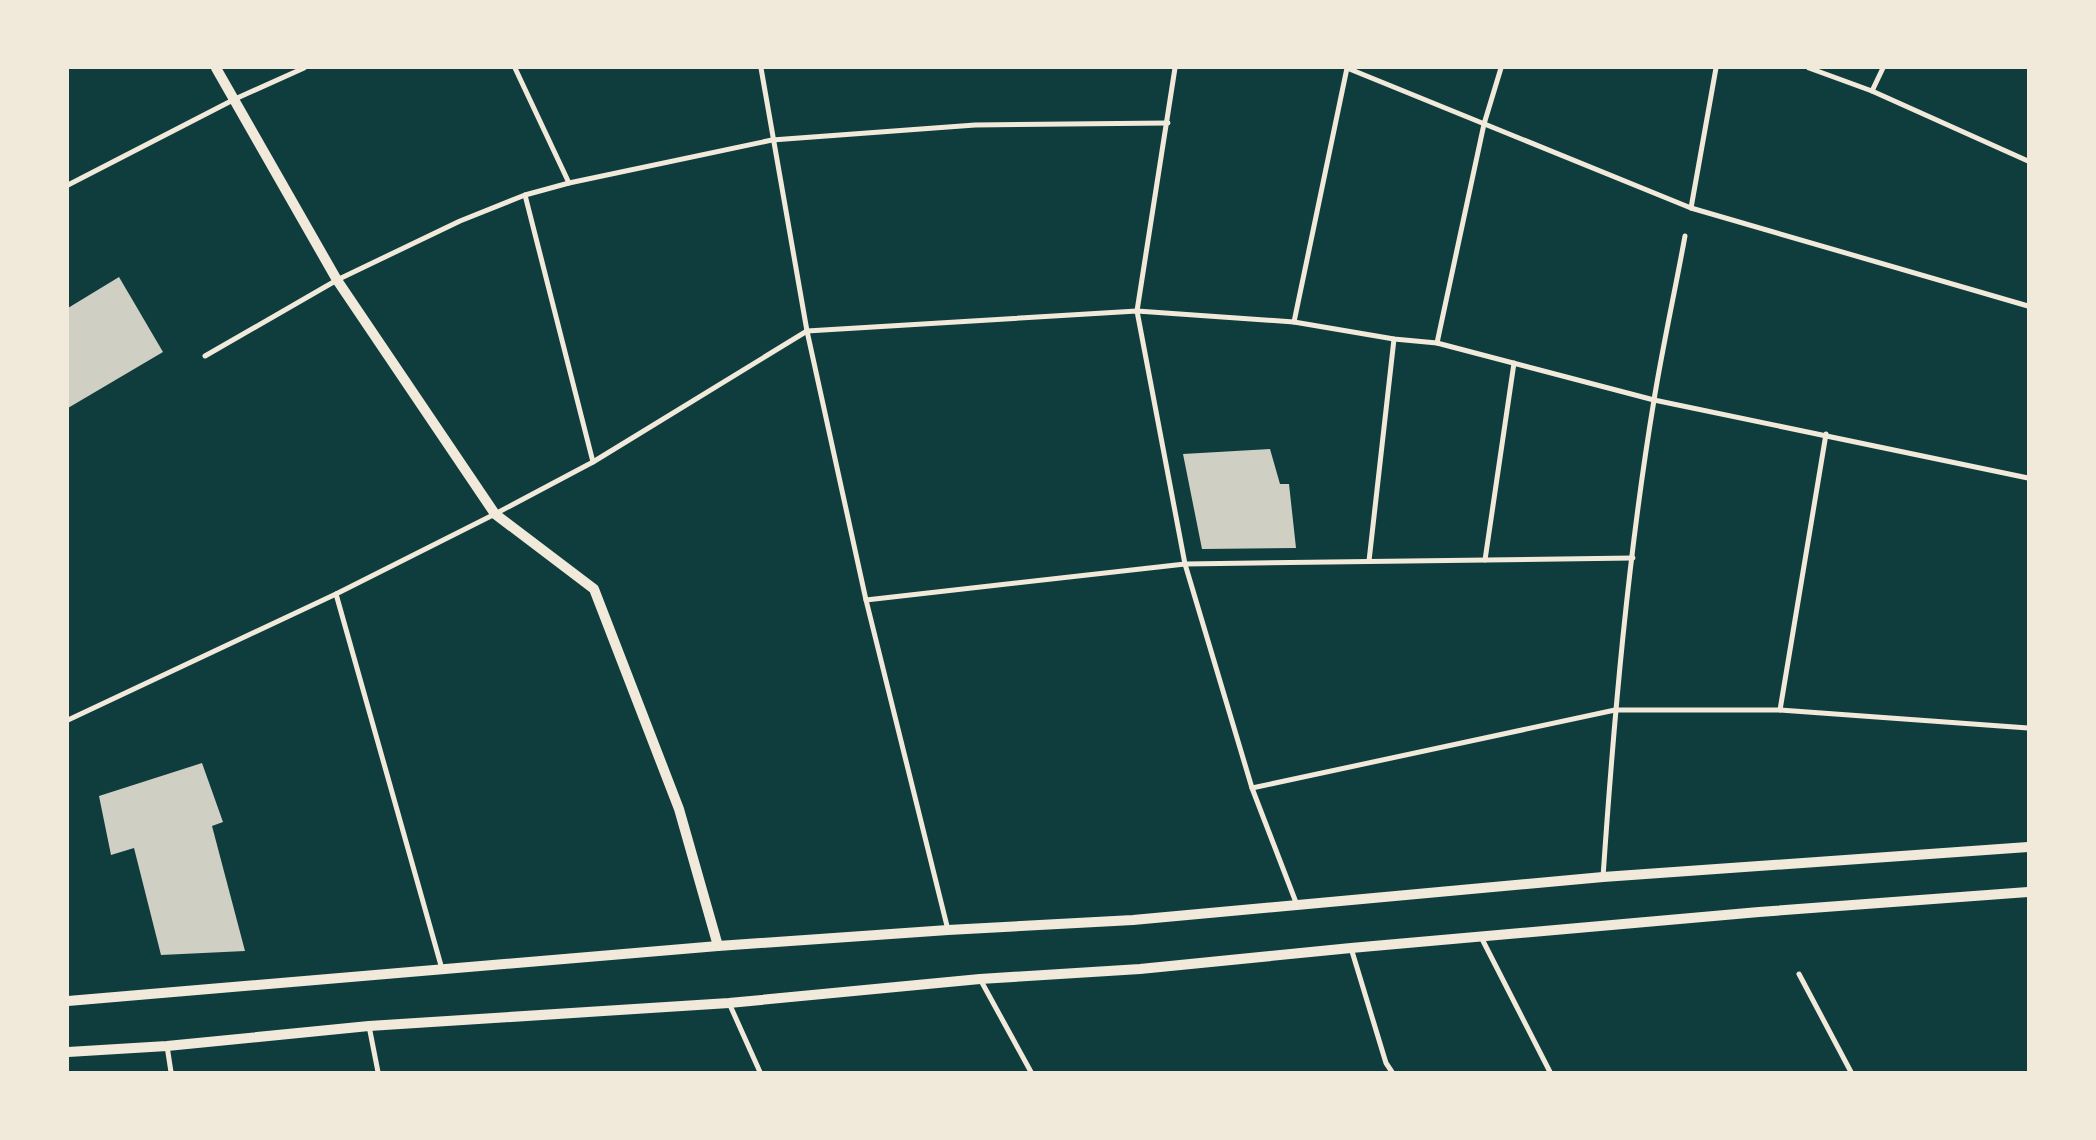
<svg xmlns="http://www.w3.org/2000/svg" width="2096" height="1140" font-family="Roboto,sans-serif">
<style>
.building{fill:#cfcfc3}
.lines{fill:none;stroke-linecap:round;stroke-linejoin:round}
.minor{stroke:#f1e9da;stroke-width:5}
.secondary{stroke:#f1e9da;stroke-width:10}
</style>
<rect width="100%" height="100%" fill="#0f3d3e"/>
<g class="building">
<path d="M119,277L163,352L68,408V308Z"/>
<path d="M1270,449L1280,484H1289L1296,548L1202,549L1183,454Z"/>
<path d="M202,763L223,822L212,826L245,951L161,955L134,848L111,855L99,796Z"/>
</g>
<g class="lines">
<g class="minor">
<path d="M515,68L569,183"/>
<path d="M761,68L807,331L866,600L948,930"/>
<path d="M1175,68L1137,311L1185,564L1252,788L1297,905"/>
<path d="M1347,68L1691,208L2028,306"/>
<path d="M1809,68L1872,91L2028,161"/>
<path d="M1872,91L1883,68"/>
<path d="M68,185L235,99L304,68"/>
<path d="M525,195L593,462"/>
<path d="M1691,208L1716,68"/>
<path d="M1294,322L1347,68"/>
<path d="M1437,343L1484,124L1501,68"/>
<path d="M205,356L337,280L460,221L525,195L569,183L772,140L975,125L1168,123"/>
<path d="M1485,560L1514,363"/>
<path d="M1369,561L1394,339"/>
<path d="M336,594L442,969"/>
<path d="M866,600L1185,564L1633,558"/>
<path d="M1780,710L1826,434"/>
<path d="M68,720L336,594L495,514L593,462L807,331L1137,311L1294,322L1394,339L1437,343L1654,400L2028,478"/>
<path d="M1252,788L1615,710H1780L2028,728"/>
<path d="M1603,877C1614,717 1628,557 1654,400C1663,345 1675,291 1685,236"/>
<path d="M1481,937L1550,1072"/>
<path d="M1351,948L1386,1063L1392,1072"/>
<path d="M1799,974L1851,1072"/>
<path d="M980,979L1031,1072"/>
<path d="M729,1003L760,1072"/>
<path d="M369,1026L378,1072"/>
<path d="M167,1046L171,1072"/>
</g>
<g class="secondary">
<path d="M216,68L337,280L495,514L594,589L679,809L718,946"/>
<path d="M68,1001L718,946L948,930L1133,920L1603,877L2028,847"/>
<path d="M68,1052L167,1046L369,1026L729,1003L980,979L1140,969L1351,948L1759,912L2028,892"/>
</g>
</g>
<rect width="2096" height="1140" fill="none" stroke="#f1e9da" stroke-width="138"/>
</svg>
